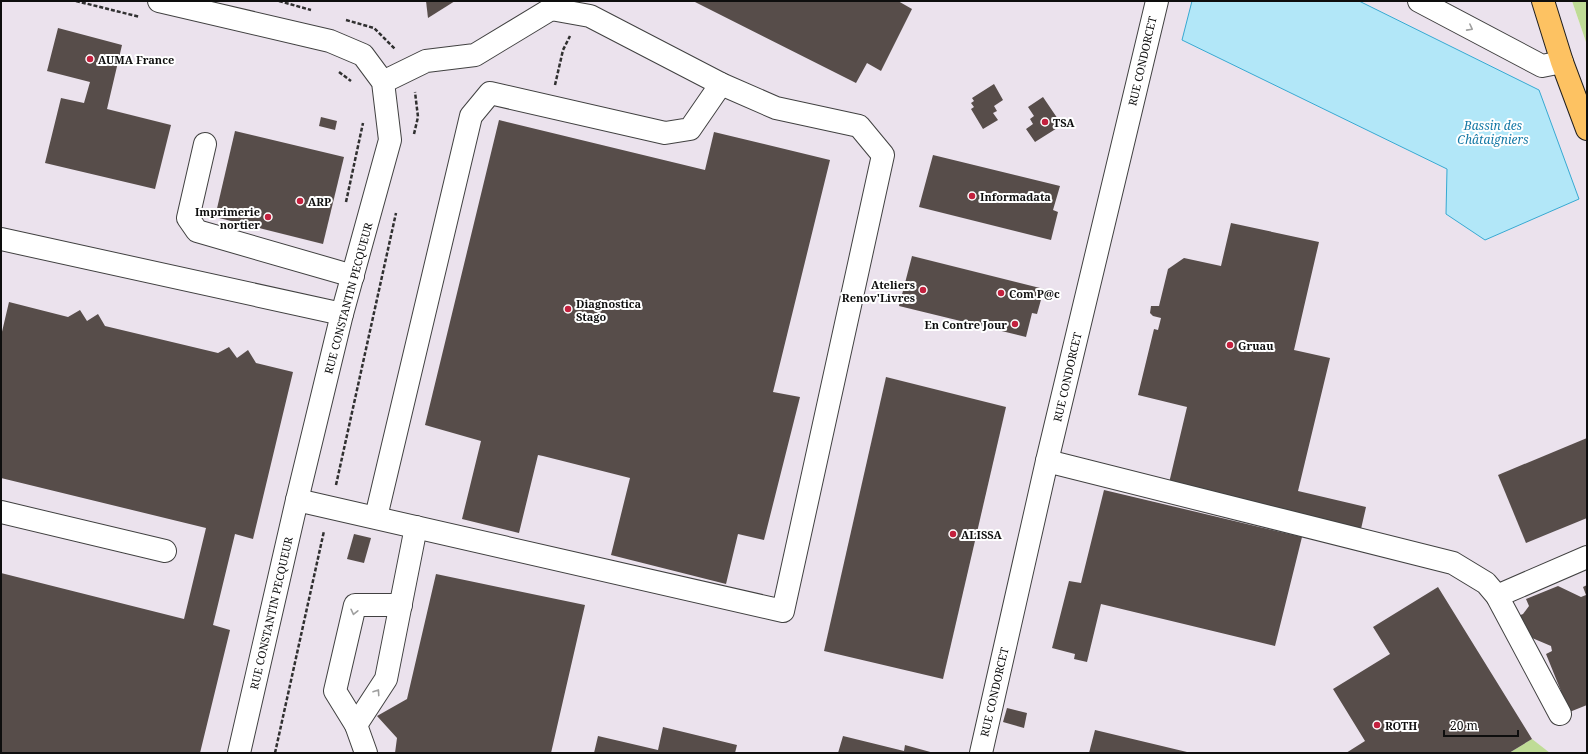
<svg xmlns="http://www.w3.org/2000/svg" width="1588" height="754" font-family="'Noto Serif',serif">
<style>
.industrial{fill:#ebe2ed}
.forest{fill:#bfdc96}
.water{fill:#b2e7f8;stroke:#37a9d2}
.building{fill:#574d4a}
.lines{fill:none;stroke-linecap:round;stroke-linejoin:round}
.minor-casing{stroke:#414141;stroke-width:24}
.major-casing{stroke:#1f1f1f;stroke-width:24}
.path{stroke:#303030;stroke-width:2.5;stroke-dasharray:4 2;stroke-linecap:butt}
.minor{stroke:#fff;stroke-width:22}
.major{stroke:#fdc262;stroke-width:22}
.oneway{stroke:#9f9f9f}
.poi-dot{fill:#c3213e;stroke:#fff;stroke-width:1.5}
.labels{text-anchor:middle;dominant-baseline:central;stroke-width:4;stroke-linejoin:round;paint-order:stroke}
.poi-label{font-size:11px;font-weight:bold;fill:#0e0e0e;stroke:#fff;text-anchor:start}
.street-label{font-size:11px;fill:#0e0e0e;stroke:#fff}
.water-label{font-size:12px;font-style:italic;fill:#1378a5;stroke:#fff}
</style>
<rect width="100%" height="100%" fill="#fffaef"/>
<path class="industrial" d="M1,1H1572L1587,45V753H1Z"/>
<g class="forest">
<path d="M1572,1H1587V45Z"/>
<path d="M1532,739L1550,753H1509Z"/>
</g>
<path class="water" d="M1192,1H1359L1539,90L1579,199L1485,240L1446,214L1447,169L1182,40Z"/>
<g class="building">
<path d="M426,1H455L428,18Z"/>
<path d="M693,1H898L912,9L881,71L867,63L856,83Z"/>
<path d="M58,28L122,45L107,109L171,125L155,189L45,163L61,98L84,103L90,82L47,71Z"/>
<path d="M994,84L1003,100L994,106L997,111L993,113L998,120L983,129L971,109L974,107L971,103L974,101L972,98Z"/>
<path d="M1043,97L1062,125L1035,142L1026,129L1033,124L1030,119L1034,116L1028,107Z"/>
<path d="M321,117L337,121L335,130L319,126Z"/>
<path d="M499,120L705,170L714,132L830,160L773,392L800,397L764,540L738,534L726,584L611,555L630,478L543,456L538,455L519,533L462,519L481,441L425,425Z"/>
<path d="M235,131L344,157L323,244L215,217Z"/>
<path d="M933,155L1060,186L1053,210L1058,212L1051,240L919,207Z"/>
<path d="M1231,223L1319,242L1294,350L1330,358L1298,491L1366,507L1361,529L1169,483L1187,407L1138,395L1154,329L1158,330L1161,318L1153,316L1150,313L1151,306H1159L1168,269L1184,258L1221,266Z"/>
<path d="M912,256L1044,289L1037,314L1032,313L1026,337L899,306Z"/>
<path d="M9,302L68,317L80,310L87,321L98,314L105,326L218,353L229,347L237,358L248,350L256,363L293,372L253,539L235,534L213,625L230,630L200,753H1V573L184,619L206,528L1,478V336Z"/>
<path d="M886,377L1006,407L943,679L824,651Z"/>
<path d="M1587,438V518L1526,543L1498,475Z"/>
<path d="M1104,490L1302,537L1275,646L1101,604L1087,662L1074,659L1075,654L1052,648L1069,581L1081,583Z"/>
<path d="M354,534L371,538L364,563L347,559Z"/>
<path d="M436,574L585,605L551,753H395L397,738L377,716L407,699Z"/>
<path d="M1587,585V705L1567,713L1559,692L1561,691L1546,654L1552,651L1551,646L1525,635L1518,616L1523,614L1529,606L1526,599L1558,586L1581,597L1586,595L1583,587Z"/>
<path d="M1438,587L1532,739L1509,753H1346L1365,741L1333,689L1390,654L1373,627Z"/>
<path d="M1007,708L1027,713L1024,728L1003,722Z"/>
<path d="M663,727L737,745L735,753H594L598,736L658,750Z"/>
<path d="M1095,730L1187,752V753H1089Z"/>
<path d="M843,736L904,751L905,745L934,753H838Z"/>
</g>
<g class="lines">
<g class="minor-casing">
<g id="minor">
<path d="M159,1L330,41L363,55L383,82L390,140L342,314L297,500L239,753"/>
<path d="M1419,1L1542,66L1562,62"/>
<path d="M205,144L188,218L197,231L353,276"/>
<path d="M1,239L342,314"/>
<path d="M1047,461L1453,563L1486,583L1497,596L1560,714"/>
<path d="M297,500L783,611L883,155L859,126L776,108L721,84L590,16L551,9L475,55L426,61L383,82"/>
<path d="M1,512L165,551"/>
<path d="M376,517L471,116L490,93L665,133L690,129L721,84"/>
<path d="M1497,596L1587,557"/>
<path d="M356,725L386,679L416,527"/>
<path d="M366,753L356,725L335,691L355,605H401"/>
<path d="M981,753L1047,461L1157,1"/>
</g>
</g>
<g class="major-casing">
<path id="major" d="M1543,1L1562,62L1587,129"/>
</g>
<g class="path">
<path d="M76,1L140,17"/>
<path d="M279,1L311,10"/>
<path d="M346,20L374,28L395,49"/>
<path d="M339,72L351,81"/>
<path d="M555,85L563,50L570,36"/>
<path d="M414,134L418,117L415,92"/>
<path d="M346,202L363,123"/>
<path d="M336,485L396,213"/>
<path d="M275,753L324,531"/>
</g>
<use href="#minor" class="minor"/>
<use href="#major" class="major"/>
</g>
<defs><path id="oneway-chevron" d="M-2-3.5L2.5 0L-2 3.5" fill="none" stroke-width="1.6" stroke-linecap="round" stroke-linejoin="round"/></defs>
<g class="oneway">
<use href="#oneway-chevron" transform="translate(1470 28) rotate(28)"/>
<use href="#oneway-chevron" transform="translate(354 612) rotate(103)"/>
<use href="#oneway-chevron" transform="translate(377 692) rotate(-56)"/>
</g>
<g class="poi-dot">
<circle cx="90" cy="59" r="4"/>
<circle cx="1045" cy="122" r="4"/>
<circle cx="972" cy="196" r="4"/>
<circle cx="300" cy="201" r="4"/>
<circle cx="268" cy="217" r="4"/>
<circle cx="923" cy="290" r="4"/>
<circle cx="1001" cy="293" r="4"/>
<circle cx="568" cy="309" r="4"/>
<circle cx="1015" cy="324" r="4"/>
<circle cx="1230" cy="345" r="4"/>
<circle cx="953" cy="534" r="4"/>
<circle cx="1377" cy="725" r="4"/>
</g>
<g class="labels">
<g class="poi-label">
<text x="98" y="59">AUMA France</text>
<text x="1053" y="122">TSA</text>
<text x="980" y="196">Informadata</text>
<text x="308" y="201">ARP</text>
<text x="260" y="211" text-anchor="end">Imprimerie<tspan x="260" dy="13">nortier</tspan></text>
<text x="915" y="284" text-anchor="end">Ateliers<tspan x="915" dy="13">Renov'Livres</tspan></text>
<text x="1009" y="293">Com P@c</text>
<text x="576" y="303">Diagnostica<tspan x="576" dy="13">Stago</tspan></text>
<text x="1007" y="324" text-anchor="end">En Contre Jour</text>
<text x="1238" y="345">Gruau</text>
<text x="961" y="534">ALISSA</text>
<text x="1385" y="725">ROTH</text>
</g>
<g class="street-label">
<text transform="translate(1142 61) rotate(-77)">RUE CONDORCET</text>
<text transform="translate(348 298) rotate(-75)">RUE CONSTANTIN PECQUEUR</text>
<text transform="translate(1067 377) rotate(-77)">RUE CONDORCET</text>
<text transform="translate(271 613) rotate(-77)">RUE CONSTANTIN PECQUEUR</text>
<text transform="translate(994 692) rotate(-77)">RUE CONDORCET</text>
</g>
<g class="water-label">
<text x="1493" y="125">Bassin des<tspan x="1493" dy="14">Châtaigniers</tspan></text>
</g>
</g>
<rect width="1588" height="754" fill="none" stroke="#0e0e0e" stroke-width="4"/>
<path d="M1444 730v6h74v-6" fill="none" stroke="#0e0e0e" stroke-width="2"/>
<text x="1450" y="730" font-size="12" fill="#0e0e0e" stroke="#ffffff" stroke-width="3" paint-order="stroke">20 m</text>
</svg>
